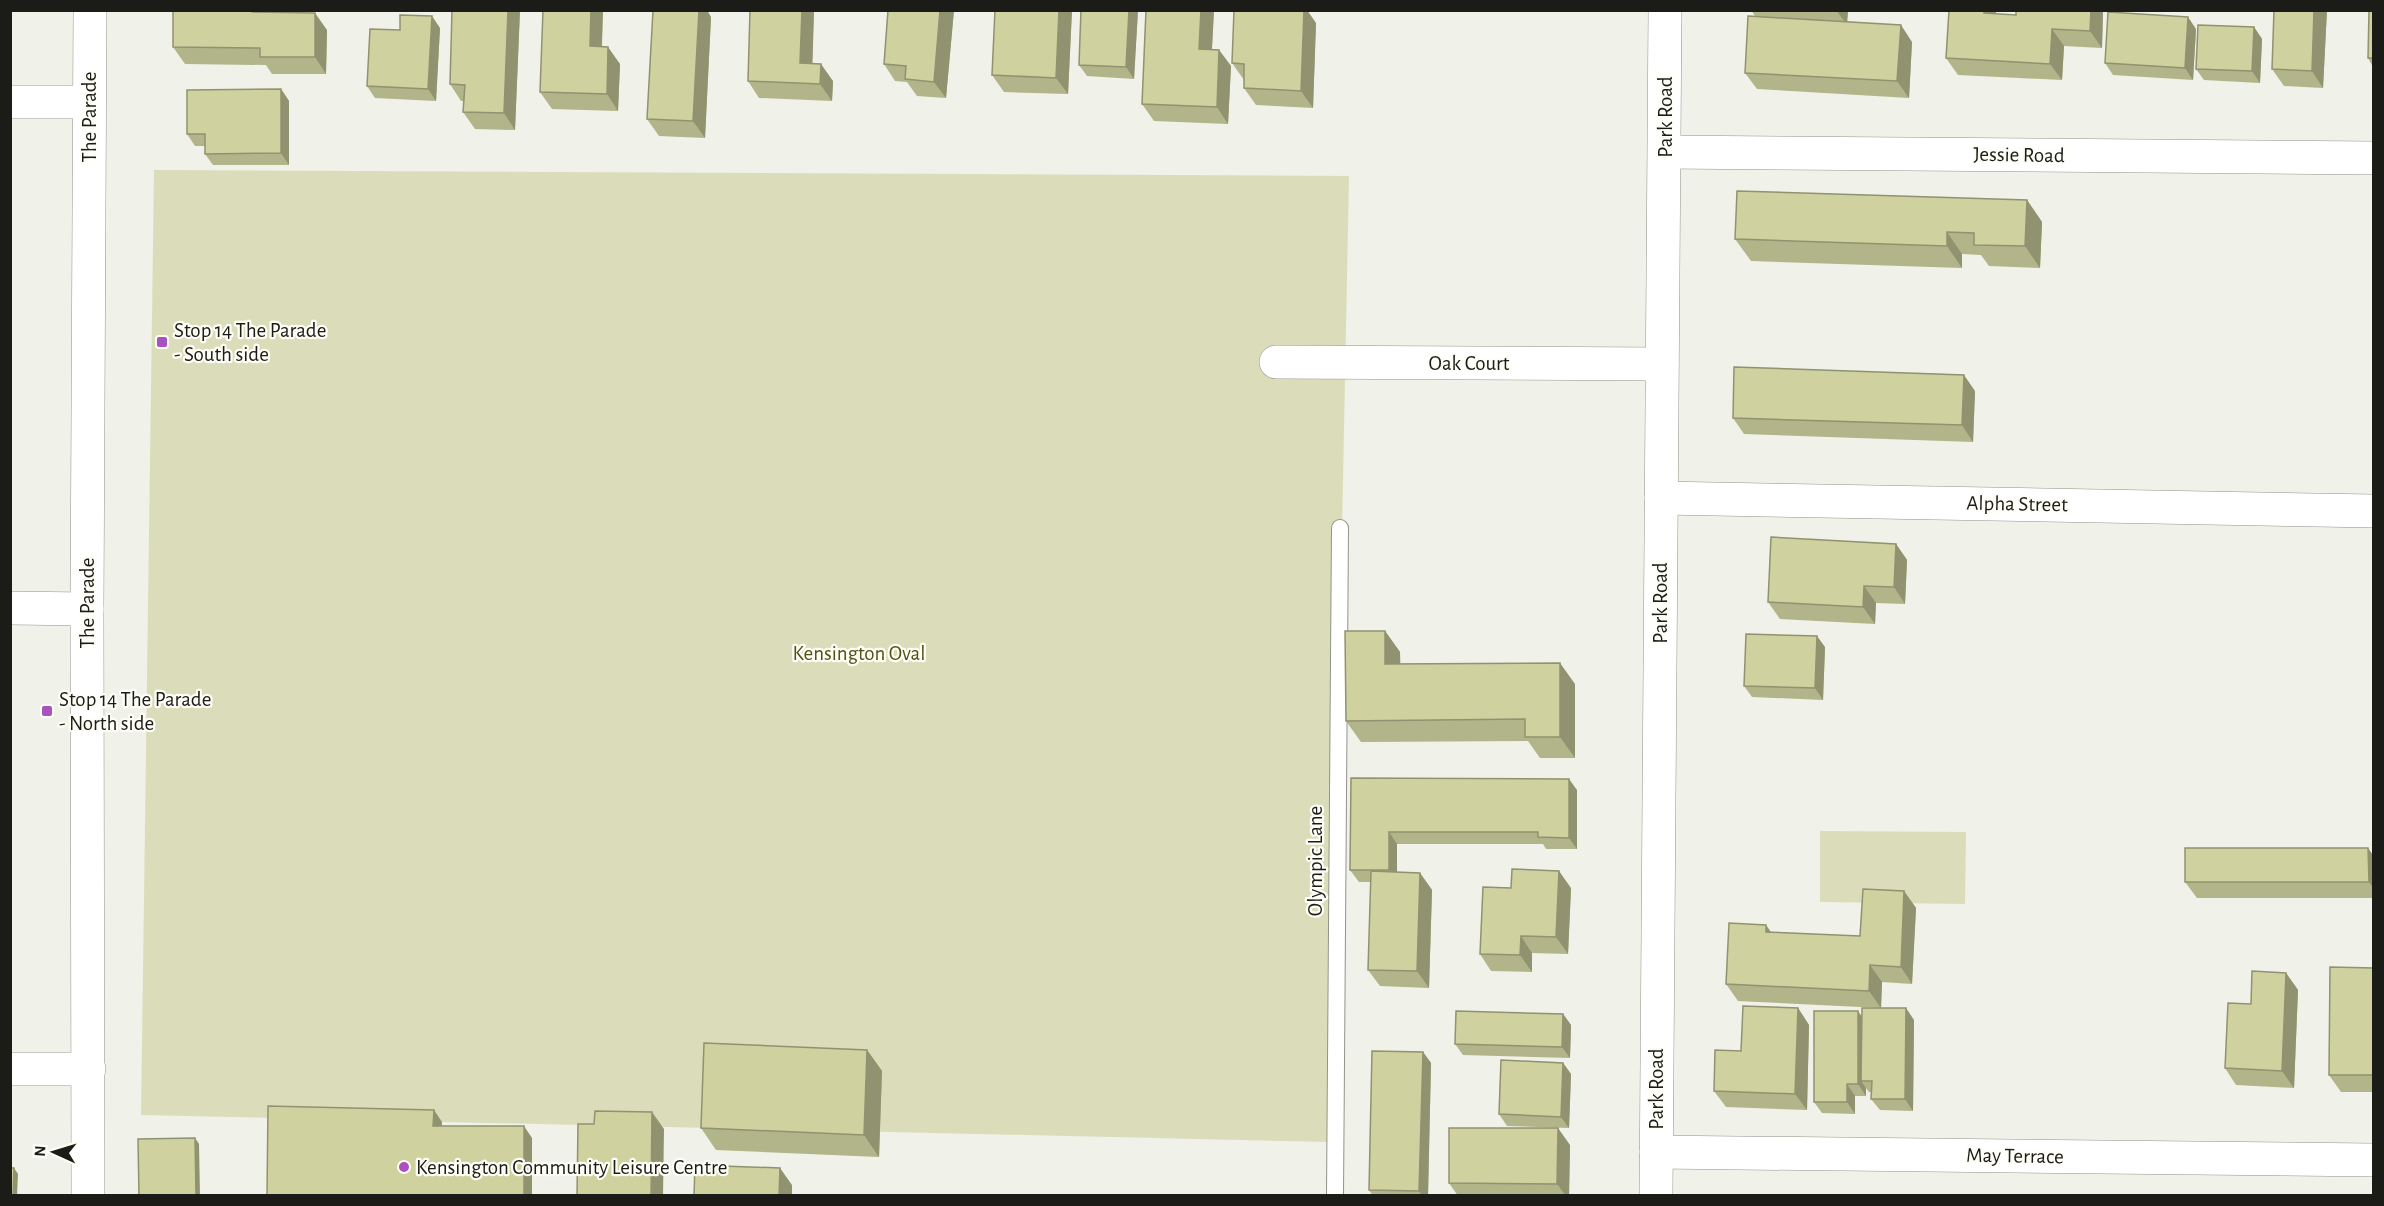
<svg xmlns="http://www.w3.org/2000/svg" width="2384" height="1206" font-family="'Alegreya Sans',sans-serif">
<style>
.green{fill:#dbddba}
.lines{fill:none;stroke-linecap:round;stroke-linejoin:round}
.lane-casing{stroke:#93938c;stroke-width:18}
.street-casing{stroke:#93938c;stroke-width:34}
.secondary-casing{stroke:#93938c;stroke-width:34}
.lane{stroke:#fff;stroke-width:16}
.street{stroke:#fff;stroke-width:33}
.secondary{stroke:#fff;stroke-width:33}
.wall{fill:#b2b489}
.shaded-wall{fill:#91926f}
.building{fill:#cfd19f;stroke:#91926f;stroke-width:1.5}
.poi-dot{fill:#a952bf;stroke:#fefef6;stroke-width:2}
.labels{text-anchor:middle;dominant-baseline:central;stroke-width:4.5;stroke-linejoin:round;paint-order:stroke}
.street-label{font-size:21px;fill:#1b1b18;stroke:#fefef6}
.poi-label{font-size:21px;fill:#1b1b18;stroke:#fefef6;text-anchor:start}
.park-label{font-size:21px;fill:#525218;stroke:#fefef6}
</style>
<rect width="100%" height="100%" fill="#f0f1e8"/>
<g class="green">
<path d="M154,170L1349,176L1330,1142L141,1115Z"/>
<path d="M1820,831L1966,832L1965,904L1820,902Z"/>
</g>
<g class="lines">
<g class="lane-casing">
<path id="lane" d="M1335,1196L1340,528"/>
</g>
<g class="street-casing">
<g id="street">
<path d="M10,102H89"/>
<path d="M1665,152L2374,158"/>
<path d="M1276,362L1662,364"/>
<path d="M1661,498L2374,511"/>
<path d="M10,608L87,609"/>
<path d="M10,1069H89"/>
<path d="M1656,1152L2374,1160"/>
<path d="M1656,1196L1665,10"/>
</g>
</g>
<g class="secondary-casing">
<path id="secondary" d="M88,1196L87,609L90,10"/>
</g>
<use href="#lane" class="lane"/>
<use href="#street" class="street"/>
<use href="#secondary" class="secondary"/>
</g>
<g class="wall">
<path d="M330,10H367V12Z"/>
<path d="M452,10H520L515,130L475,129L463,112L464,101H461L450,84Z"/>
<path d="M603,10L602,47L620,64L618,111L552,109L540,92Z"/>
<path d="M814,10L812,63L833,81L832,101L759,98L748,81Z"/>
<path d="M888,10H954L946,98L917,96L907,82L895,81L884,64Z"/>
<path d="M995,10H1072L1068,94L1004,92L992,75Z"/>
<path d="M1138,10L1134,79L1087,76L1079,65Z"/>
<path d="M1146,10H1214L1212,49L1219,50L1231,66L1228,124L1154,121L1142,104Z"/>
<path d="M1751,10H1848L1847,22L1912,42L1909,98L1757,89L1745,73L1755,16Z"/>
<path d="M1996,10V14L2016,15V10H2103L2102,48L2064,46L2062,80L1958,75L1946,58Z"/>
<path d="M2274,10H2327L2323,88L2284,86L2272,69Z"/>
<path d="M2373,10V67L2368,58Z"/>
<path d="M264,12L327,30L326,74H272L266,65L185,64L173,47Z"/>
<path d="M711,17L705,138L659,136L647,119Z"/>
<path d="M1316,23L1313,108L1256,105L1244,88V80L1232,63Z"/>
<path d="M2254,27L2262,39L2260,83L2204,80L2196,69Z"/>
<path d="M440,28L436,101L375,98L367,86L400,30Z"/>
<path d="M2196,29L2193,80L2113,75L2105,63Z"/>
<path d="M281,89L289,101V165H213L205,154V146H195L187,134Z"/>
<path d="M2027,200L2042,222L2040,268L1989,266L1981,255L1962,254V268L1751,261L1735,239Z"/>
<path d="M1975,391L1973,442L1744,434L1733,418Z"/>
<path d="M1896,544L1907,560L1905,604L1876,603L1875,624L1780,619L1768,602Z"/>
<path d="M1385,631L1400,652V664L1575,684V758H1540L1528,741L1361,742L1346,721Z"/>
<path d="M1825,647L1823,700L1752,697L1744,686Z"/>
<path d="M1351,778L1577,790V849H1546L1543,844H1397V872L1420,873L1432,890L1429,988L1380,986L1368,970L1371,882H1359L1350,870Z"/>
<path d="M2373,855V898H2197L2185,882Z"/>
<path d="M1511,888H1571L1568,954L1532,953V972L1491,971L1480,954Z"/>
<path d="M1904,891L1916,908L1912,984L1882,982L1881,1008L1738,1001L1726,984L1771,932L1860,936Z"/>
<path d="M2373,968V1092H2341L2329,1075Z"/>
<path d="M2286,973L2298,990L2294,1088L2236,1085L2225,1068L2251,1004Z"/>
<path d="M1798,1008L1809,1025L1807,1110L1726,1107L1714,1091L1741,1051Z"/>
<path d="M1563,1014L1571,1025L1570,1058L1463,1055L1455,1044Z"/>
<path d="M1862,1016L1914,1020L1913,1111L1880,1110L1871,1099L1872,1092H1869L1866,1088V1096H1855V1114L1822,1113L1814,1102Z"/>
<path d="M867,1050L882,1071L879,1157L716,1150L701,1128Z"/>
<path d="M1423,1052L1431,1063L1428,1195L1431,1196H1373L1369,1190Z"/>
<path d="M1563,1063L1571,1074L1569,1128L1507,1126L1499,1114Z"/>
<path d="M1570,1145L1569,1196H1458L1449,1183Z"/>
</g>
<g class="shaded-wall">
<path d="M252,10H264L263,29L252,12Z"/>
<path d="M508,10H520L515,130L504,113Z"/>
<path d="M591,10H603L601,63L590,46Z"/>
<path d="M699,10H707L711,17L705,138L693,121Z"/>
<path d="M802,10H814L812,80L800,63Z"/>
<path d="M940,10H954L946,98L934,82Z"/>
<path d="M1059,10H1072L1068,94L1056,78Z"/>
<path d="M1129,10H1138L1134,79L1126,67Z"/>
<path d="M1201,10H1214L1211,66L1199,49Z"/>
<path d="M1304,10H1307L1316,23L1313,108L1301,91Z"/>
<path d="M1836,10H1848L1847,25Z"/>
<path d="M1984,10H1996L1995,30L1984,13Z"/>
<path d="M2091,10H2103L2102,48L2090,31Z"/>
<path d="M2314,10H2327L2323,88L2312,71Z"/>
<path d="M315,13L327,30L326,74L315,57Z"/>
<path d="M432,16L440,28L436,101L428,89Z"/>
<path d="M2188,17L2196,29L2193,80L2185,68Z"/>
<path d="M1901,25L1912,42L1909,98L1897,81Z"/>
<path d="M2254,27L2262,39L2260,83L2252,71Z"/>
<path d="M2052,29L2064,46L2062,80L2050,64Z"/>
<path d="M608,47L620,64L618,111L607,94Z"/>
<path d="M1219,50L1231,66L1228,124L1217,107Z"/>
<path d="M821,64L833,81L832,101L820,84Z"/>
<path d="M281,89L289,101V165L281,153Z"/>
<path d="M2027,200L2042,222L2040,268L2025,246Z"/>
<path d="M1947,232L1962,254V268L1947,246Z"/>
<path d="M1964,375L1975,391L1973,442L1962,425Z"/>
<path d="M1896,544L1907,560L1905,604L1894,587Z"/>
<path d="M1864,586L1876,603L1875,624L1863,607Z"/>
<path d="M1385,631L1400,652L1401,686L1385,664Z"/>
<path d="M1817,636L1825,647L1823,700L1815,688Z"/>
<path d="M1560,663L1575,684V758L1560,737Z"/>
<path d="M1569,779L1577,790V849L1569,838Z"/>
<path d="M1389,832L1397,844V882L1389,870Z"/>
<path d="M2368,848L2373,855V888L2369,882Z"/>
<path d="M1559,871L1571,888L1568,954L1556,937Z"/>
<path d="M1420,873L1432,890L1429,988L1417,971Z"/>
<path d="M1904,891L1916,908L1912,984L1901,967Z"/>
<path d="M1766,925L1778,942L1766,932Z"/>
<path d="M1521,936L1532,953V972L1520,955Z"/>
<path d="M1870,965L1882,982L1881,1008L1869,991Z"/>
<path d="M2286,973L2298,990L2294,1088L2282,1071Z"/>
<path d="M1798,1008L1809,1025L1807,1110L1795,1094Z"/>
<path d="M1906,1008L1914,1020L1913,1111L1905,1099Z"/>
<path d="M1858,1011L1866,1023L1861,1081L1866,1088V1096L1858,1084Z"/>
<path d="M1563,1014L1571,1025L1570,1058L1562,1047Z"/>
<path d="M867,1050L882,1071L879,1157L864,1135Z"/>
<path d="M1423,1052L1431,1063L1428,1196H1422L1419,1191Z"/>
<path d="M1563,1063L1571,1074L1569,1128L1561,1117Z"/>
<path d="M1847,1084L1855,1096V1114L1847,1102Z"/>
<path d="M434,1110L442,1122L441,1137L433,1126Z"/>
<path d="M652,1112L664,1129L663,1196H651Z"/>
<path d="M524,1126L532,1138V1196H524Z"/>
<path d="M1558,1128L1570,1145L1569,1196H1566L1557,1184Z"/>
<path d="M195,1138L199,1144L200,1196H196Z"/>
<path d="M14,1168L18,1174L17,1196H13Z"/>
<path d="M780,1168L792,1185V1196H779Z"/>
</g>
<g class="building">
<path d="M173,10H252V12L315,13V57H260V48L173,47Z"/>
<path d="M452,10H508L504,113L463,112L465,85L450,84Z"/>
<path d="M543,10H591L590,46L608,47L607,94L540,92Z"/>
<path d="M653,10H699L693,121L647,119Z"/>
<path d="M750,10H802L800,63L821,64L820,84L748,81Z"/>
<path d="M888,10H940L934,82L905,79L906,66L884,64Z"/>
<path d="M995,10H1059L1056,78L992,75Z"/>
<path d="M1081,10H1129L1126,67L1079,65Z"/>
<path d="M1146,10H1201L1199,49L1219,50L1217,107L1142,104Z"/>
<path d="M1234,10H1304L1301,91L1244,88V64L1232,63Z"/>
<path d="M1949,10H1984V13L2016,15V10H2091L2090,31L2052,29L2050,64L1946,58Z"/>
<path d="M2274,10H2314L2312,71L2272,69Z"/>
<path d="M2369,10H2373V58H2368Z"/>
<path d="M2108,12L2188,17L2185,68L2105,63Z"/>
<path d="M400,15L432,16L428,89L367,86L370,29L400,30Z"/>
<path d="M1748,16L1901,25L1897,81L1745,73Z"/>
<path d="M2198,25L2254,27L2252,71L2196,69Z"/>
<path d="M281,89V153L205,154V134H187V90Z"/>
<path d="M1737,191L2027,200L2025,246L1974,245V233L1947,232V246L1735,239Z"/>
<path d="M1734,367L1964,375L1962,425L1733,418Z"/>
<path d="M1771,537L1896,544L1894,587L1864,586L1863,607L1768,602Z"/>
<path d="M1345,631H1385V664L1560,663V737H1525V719L1346,721Z"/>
<path d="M1746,634L1817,636L1815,688L1744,686Z"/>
<path d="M1351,778L1569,779V838L1538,837V832H1389V870H1350Z"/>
<path d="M2185,848H2368L2369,882H2185Z"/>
<path d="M1512,869L1559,871L1556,937L1521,936L1520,955L1480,954L1483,887L1511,888Z"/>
<path d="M1371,871L1420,873L1417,971L1368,970Z"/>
<path d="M1863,889L1904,891L1901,967L1870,965L1869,991L1726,984L1729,923L1766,925V932L1860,936Z"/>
<path d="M2330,967L2373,968V1075H2329Z"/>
<path d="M2252,971L2286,973L2282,1071L2225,1068L2228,1003L2251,1004Z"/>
<path d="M1743,1006L1798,1008L1795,1094L1714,1091L1715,1050L1741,1051Z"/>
<path d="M1862,1008H1906L1905,1099H1871L1872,1081H1861Z"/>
<path d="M1456,1011L1563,1014L1562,1047L1455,1044Z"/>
<path d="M1814,1011H1858V1084H1847V1102H1814Z"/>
<path d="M704,1043L867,1050L864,1135L701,1128Z"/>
<path d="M1372,1051L1423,1052L1419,1191L1369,1190Z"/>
<path d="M1501,1060L1563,1063L1561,1117L1499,1114Z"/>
<path d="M268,1106L434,1110L433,1126H524V1196H267Z"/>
<path d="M595,1111L652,1112L651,1196H577L578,1124H594Z"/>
<path d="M1449,1128H1558L1557,1184L1449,1183Z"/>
<path d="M195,1138L196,1196H139L138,1139Z"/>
<path d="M695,1165L780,1168L779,1196H694Z"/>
<path d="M10,1168H14L13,1196H10Z"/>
</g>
<g class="poi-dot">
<rect x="156" y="336" width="12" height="12" rx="3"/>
<rect x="41" y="705" width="12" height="12" rx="3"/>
<circle cx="404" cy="1167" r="6"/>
</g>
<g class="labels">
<g class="street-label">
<text transform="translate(89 117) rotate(-90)">The Parade</text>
<text transform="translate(1665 117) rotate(-90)">Park Road</text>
<text transform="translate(2019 155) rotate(1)">Jessie Road</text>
<text x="1469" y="363">Oak Court</text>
<text transform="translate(2017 504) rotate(1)">Alpha Street</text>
<text transform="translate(87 603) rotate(-90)">The Parade</text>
<text transform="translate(1660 603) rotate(-90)">Park Road</text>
<text transform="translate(1315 861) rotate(-90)">Olympic Lane</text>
<text transform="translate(1656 1089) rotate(-90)">Park Road</text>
<text transform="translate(2015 1156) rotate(1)">May Terrace</text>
</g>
<g class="poi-label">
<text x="174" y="330">Stop 14 The Parade<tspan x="174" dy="24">- South side</tspan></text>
<text x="59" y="699">Stop 14 The Parade<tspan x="59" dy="24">- North side</tspan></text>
<text x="416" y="1167">Kensington Community Leisure Centre</text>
</g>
<g class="park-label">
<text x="859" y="653">Kensington Oval</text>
</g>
</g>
<rect width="2384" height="1206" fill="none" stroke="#1b1b18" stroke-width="24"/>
<g transform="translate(54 1152) rotate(274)" stroke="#fefef6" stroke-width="4.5" paint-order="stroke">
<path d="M0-4.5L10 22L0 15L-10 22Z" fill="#1b1b18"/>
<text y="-9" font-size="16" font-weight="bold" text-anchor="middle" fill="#1b1b18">N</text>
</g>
</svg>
